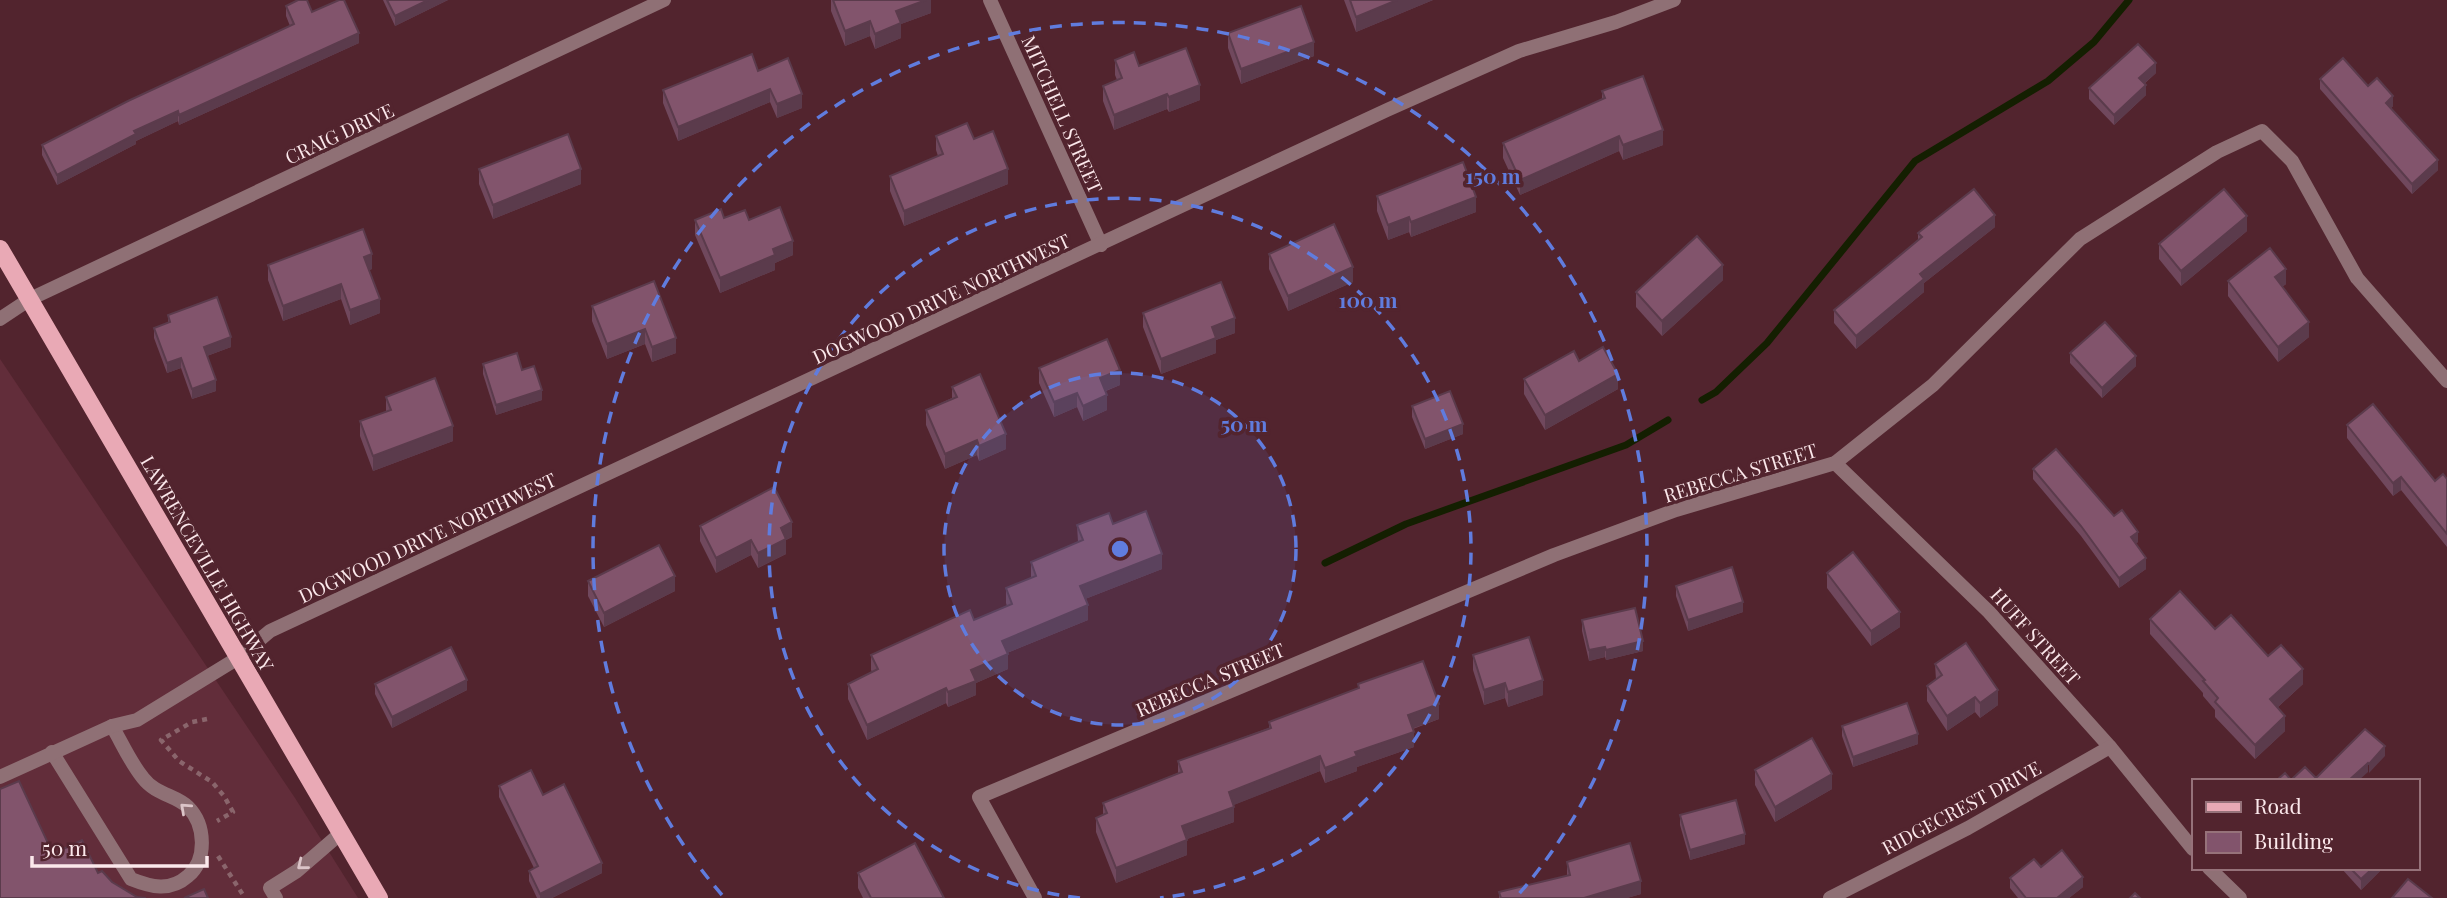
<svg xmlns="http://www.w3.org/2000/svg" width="2447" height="898" font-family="'Playfair Display',serif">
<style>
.built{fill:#622d3a}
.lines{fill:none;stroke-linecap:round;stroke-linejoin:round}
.stream{stroke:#141f01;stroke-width:7}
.path{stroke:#8a656c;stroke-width:4.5;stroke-dasharray:5 5;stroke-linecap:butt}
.lane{stroke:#8f7075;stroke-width:14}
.street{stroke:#8f7075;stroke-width:14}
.primary{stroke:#e9a9b5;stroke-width:18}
.wall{fill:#70485d}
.shaded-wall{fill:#5b3b4c}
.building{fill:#82546c;stroke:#5b3b4c;stroke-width:2}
.oneway{stroke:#dbc4c8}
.ring{fill:none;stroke:#607cde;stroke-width:3.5;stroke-dasharray:12 9}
.labels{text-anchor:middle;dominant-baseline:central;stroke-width:7;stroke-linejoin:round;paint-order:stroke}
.street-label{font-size:19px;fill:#fbe8eb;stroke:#52242e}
.centre{fill:#607cde;stroke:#52242e;stroke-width:3.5}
.ring-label{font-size:21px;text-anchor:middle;font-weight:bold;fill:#607cde;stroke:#52242e;stroke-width:7;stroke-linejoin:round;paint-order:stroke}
</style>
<rect width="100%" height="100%" fill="#52242e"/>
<path class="built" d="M0,359L295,798L358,898H0Z"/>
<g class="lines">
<g class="stream">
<path d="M1702,400L1716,392L1767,343L1915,161L2048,81L2094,42L2129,0"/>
<path d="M1325,563L1406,524L1626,445L1668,420"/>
</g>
<g class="path">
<path d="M207,719L192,722L161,740L179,761L212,782L224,796L233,812L217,821"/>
<path d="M218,856L245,898"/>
</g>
<g class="lane">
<path d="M0,319L30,299"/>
<path d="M52,752L131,879C151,887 170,892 188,876C207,860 206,825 188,807C176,795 156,795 143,778C130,762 122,743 112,726"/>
<path d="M0,777L112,726L137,720L238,658"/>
<path d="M276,898L270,888L297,871L341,833"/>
</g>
<g class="street">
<path d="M990,0L1101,245"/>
<path d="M30,299L664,0"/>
<path d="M1835,463L1989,612L2110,747L2193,849"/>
<path d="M238,658L270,631L1387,110L1519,51L1616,22L1674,0"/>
<path d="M2209,868L2240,898"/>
<path d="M1035,898L979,797L1554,555L1676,510L1835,463L1933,385L2080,239L2217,152L2262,131L2292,161L2357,278L2447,381"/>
<path d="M1830,898L1968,828L2110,747"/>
</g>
<path class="primary" d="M0,249L379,898"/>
</g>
<g class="wall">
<path d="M383,0H448L395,26Z"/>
<path d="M831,0H931V13L901,24V38L875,49L870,36L845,46L831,11Z"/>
<path d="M1344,0H1433L1356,32Z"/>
<path d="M286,6L312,12L359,43L179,125L178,121L136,141V144L57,185L42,155V145L290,26L286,16Z"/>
<path d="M1228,33L1314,56L1241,84L1228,48Z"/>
<path d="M1115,60L1139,66L1200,100L1169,112L1167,109L1114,130L1103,101V86L1117,80L1115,75Z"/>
<path d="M758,71L802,108L777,118L770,102L678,141L663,103V90Z"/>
<path d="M2156,73L2144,84L2146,95L2114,125L2089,99V88Z"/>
<path d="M2320,79L2368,86L2393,106L2391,108L2438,170L2412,194L2320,89Z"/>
<path d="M1602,91L1663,145L1623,160L1619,151L1520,195L1503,158V143L1602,99Z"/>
<path d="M936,136L974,139L1008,184L904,226L890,191V176L938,156L936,150Z"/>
<path d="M479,169L581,184L493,219L479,184Z"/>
<path d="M1377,196L1476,212L1411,237L1409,232L1388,240L1377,211Z"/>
<path d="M724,218L749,220L793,255L775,263V270L720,293L695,235V220Z"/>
<path d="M1995,227L1924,283V292L1856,349L1834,323V310L1918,240V233Z"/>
<path d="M2247,231L2181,286L2159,259V244Z"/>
<path d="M1269,254L1353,282L1288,311L1269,269Z"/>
<path d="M268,265L372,269L369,270L380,313L350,325L341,299L283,321L268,280Z"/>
<path d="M1723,280L1662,336L1636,307V292Z"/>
<path d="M2228,281L2286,284L2282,287L2309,337L2278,362L2228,296Z"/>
<path d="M592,306L676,338V353L652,362L645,344L607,359L592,321Z"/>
<path d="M1143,313L1235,333L1216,340V353L1161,374L1143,327Z"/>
<path d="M168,315L231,347L207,356L216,391L192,399L181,368L167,373L154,338V328L168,323Z"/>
<path d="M2070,353L2136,366L2102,398L2070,363Z"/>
<path d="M1579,361L1618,389L1545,430L1524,394V379Z"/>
<path d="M483,364L522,370L542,400L496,415L483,374Z"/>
<path d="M1039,368L1120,385L1106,391L1107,410L1083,421L1077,407L1054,417L1039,383Z"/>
<path d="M952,387L1006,449L979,461L977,455L945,469L926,425V410L952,398Z"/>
<path d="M386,397L453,441L373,471L360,436V421L386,412Z"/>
<path d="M1412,406L1463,434L1425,449L1412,417Z"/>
<path d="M2347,425L2435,481L2447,479V547L2401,490L2393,496L2347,438Z"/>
<path d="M2033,469L2114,516L2138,542L2135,544L2146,569L2119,588L2081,536L2033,479Z"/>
<path d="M1113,524L1162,569L1085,599L1088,620L1007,653L1008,669L976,683V695L948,707L946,703L867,740L848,699V684L872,672L871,670V655L974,620L1007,606L1006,603V588L1031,578V562L1078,542L1077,525Z"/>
<path d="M700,526L792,537L786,540V554L758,568L751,555L716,573L700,541Z"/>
<path d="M1827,573L1900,627L1871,646L1827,588Z"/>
<path d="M588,581L675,591L604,627L588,596Z"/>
<path d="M1676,586L1743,612L1688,631L1676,596Z"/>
<path d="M2150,619L2215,629L2268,656L2303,684L2278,707L2285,731L2255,759L2215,717V710L2203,696V693L2150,634Z"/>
<path d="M1582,620L1643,651L1606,660L1605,657L1589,661L1582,631Z"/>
<path d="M1473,655L1543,695L1508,707L1505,698L1484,705L1473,670Z"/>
<path d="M1935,664L1998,705L1980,718L1975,712L1947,731L1927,701V686L1936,680Z"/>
<path d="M375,684L467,690L392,728L375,694Z"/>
<path d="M1358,684L1439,719L1413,729L1414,747L1357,767V771L1325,783L1320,771L1233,805L1234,822L1187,839V855L1116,883L1096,832V818L1103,815V803L1178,773V761L1269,728V722L1358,688Z"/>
<path d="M1842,726L1918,744L1853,767L1842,736Z"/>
<path d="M1755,770L1832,789L1775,822L1755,785Z"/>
<path d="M499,786L602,873L552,898H537L529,881V871L534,868L499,797Z"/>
<path d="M1680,815L1745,844L1690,860L1680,825Z"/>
<path d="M1567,862L1641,894L1627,898H1499V892L1567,876Z"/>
<path d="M2041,867L2083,887L2069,898H2018L2010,888V878Z"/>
<path d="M2341,868H2382V869L2361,890Z"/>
<path d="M858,873L944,898H863L858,888Z"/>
</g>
<g class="shaded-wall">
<path d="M428,0H448L395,26V16Z"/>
<path d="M926,0H931V13L901,24V38L875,49V34L896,11Z"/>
<path d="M1397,0H1433L1356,32V17Z"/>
<path d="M870,21V36L845,46V31Z"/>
<path d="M359,33V43L179,125V115Z"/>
<path d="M1314,42V56L1241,84V69Z"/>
<path d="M2156,63V73L2139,88V78Z"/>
<path d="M1200,85V100L1169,112V97Z"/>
<path d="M2146,85V95L2114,125V115Z"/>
<path d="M770,89V102L678,141V127Z"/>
<path d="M802,94V108L777,118V104Z"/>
<path d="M1167,94V109L1114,130V115Z"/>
<path d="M2393,96V106L2386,113V103Z"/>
<path d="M178,111V121L136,141V144L57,185V175L134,131Z"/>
<path d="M1663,130V145L1623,160V145Z"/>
<path d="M1619,136V151L1520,195V180Z"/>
<path d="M2438,160V170L2412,194V184Z"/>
<path d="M581,169V184L493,219V205Z"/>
<path d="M1008,169V184L904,226V211Z"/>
<path d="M1476,197V212L1411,237V222Z"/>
<path d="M1995,215V227L1924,283V292L1856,349V336L1920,274Z"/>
<path d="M2247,216V231L2181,286V271Z"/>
<path d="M1409,217V232L1388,240V225Z"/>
<path d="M793,241V255L775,263V270L720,293V278L773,249Z"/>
<path d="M372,254V269L364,272V257Z"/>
<path d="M1723,265V280L1662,336V321Z"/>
<path d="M1353,267V282L1288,311V296Z"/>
<path d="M2286,269V284L2275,292V277Z"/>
<path d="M341,284V299L283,321V306Z"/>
<path d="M380,299V313L350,325V310Z"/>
<path d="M1235,318V333L1216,340V353L1161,374V359L1212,327Z"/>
<path d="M2309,322V337L2278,362V347Z"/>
<path d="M645,329V344L607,359V344Z"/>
<path d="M231,337V347L204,357V347Z"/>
<path d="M676,338V353L652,362V347Z"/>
<path d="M2136,356V366L2102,398V388Z"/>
<path d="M181,358V368L167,373V363Z"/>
<path d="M1120,370V385L1100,393V378Z"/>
<path d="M1618,374V389L1545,430V415Z"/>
<path d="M216,380V391L192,399V389Z"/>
<path d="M542,390V400L496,415V405Z"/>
<path d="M1077,393V407L1054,417V402Z"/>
<path d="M1107,395V410L1083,421V406Z"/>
<path d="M1463,424V434L1425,449V439Z"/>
<path d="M453,426V441L373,471V456Z"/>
<path d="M1006,434V449L979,461V446Z"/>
<path d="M977,440V455L945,469V454Z"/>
<path d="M2401,477V490L2393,496V483Z"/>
<path d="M792,522V537L786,540V554L758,568V553L781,528Z"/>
<path d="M2138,532V542L2131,547V537Z"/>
<path d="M751,540V555L716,573V558Z"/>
<path d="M1162,554V569L1080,601V586Z"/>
<path d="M2146,558V569L2119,588V578Z"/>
<path d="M675,576V591L604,627V613Z"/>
<path d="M1743,602V612L1688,631V620Z"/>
<path d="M1088,605V620L1002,655V641Z"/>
<path d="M1900,612V627L1871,646V631Z"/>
<path d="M1643,641V651L1606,660V650Z"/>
<path d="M1605,647V657L1589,661V650Z"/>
<path d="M1008,654V669L976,683V695L948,707V692L971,670Z"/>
<path d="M2303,669V684L2270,714V699Z"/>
<path d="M467,680V690L392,728V717Z"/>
<path d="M1543,680V695L1508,707V692Z"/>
<path d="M1505,683V698L1484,705V690Z"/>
<path d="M946,688V703L867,740V725Z"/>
<path d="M1998,690V705L1980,718V703Z"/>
<path d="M1975,697V712L1947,731V716Z"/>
<path d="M1439,704V719L1408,730V715Z"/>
<path d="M2285,716V731L2255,759V745Z"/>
<path d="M1414,732V747L1357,767V771L1325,783V768L1355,752Z"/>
<path d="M1918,734V744L1853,767V757Z"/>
<path d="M2385,746V756L2369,773V764Z"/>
<path d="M1320,756V771L1229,807V792Z"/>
<path d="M2368,763V772L2358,781H2348Z"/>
<path d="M1832,774V789L1775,822V807Z"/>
<path d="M1234,807V822L1182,841V826Z"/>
<path d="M1745,834V844L1690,860V850Z"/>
<path d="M1187,840V855L1116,883V868Z"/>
<path d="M602,863V873L552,898H540V894Z"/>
<path d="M2373,868H2382V869L2361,890V879Z"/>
<path d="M2083,877V887L2069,898H2057Z"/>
<path d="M1641,881V894L1627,898H1584Z"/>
</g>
<g class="building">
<path d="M298,0H307L312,12L339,0H344L359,33L179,115L178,111L134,131L136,134L57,175L42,145L128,101L294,24L286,6Z"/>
<path d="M387,0H428L395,16Z"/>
<path d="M833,0H926L896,11L901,23L875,34L870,21L845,31Z"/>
<path d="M1350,0H1397L1356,17Z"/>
<path d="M1301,6L1314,42L1241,69L1228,33Z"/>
<path d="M2138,44L2156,63L2139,78L2146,85L2114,115L2089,88Z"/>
<path d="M1186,48L1200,85L1169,97L1167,94L1114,115L1103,86L1122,78L1115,60L1134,52L1139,66Z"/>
<path d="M752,54L758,71L788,58L802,94L777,104L770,89L678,127L663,90Z"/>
<path d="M2343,58L2368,86L2377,78L2393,96L2386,103L2438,160L2412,184L2320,79Z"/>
<path d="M1643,76L1663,130L1623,145L1619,136L1520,180L1503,143L1605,98L1602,91Z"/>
<path d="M967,123L974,139L993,131L1008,169L904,211L890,176L943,154L936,136Z"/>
<path d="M568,134L581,169L493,205L479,169Z"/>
<path d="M1463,162L1476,197L1411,222L1409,217L1388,225L1377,196Z"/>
<path d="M1974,189L1995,215L1920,274L1924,279L1856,336L1834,310L1922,237L1918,233Z"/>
<path d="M2224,189L2247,216L2181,271L2159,244Z"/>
<path d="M780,207L793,241L773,249L775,255L720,278L695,220L721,209L724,218L745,210L749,220Z"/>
<path d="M1334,224L1353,267L1288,296L1269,254Z"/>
<path d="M363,229L372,254L364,257L380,299L350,310L341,284L283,306L268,265Z"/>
<path d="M1697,236L1723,265L1662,321L1636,292Z"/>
<path d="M2270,248L2286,269L2275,277L2309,322L2278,347L2228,281Z"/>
<path d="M654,281L676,338L652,347L645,329L607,344L592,306Z"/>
<path d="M1221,282L1235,318L1212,327L1216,338L1161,359L1143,313Z"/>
<path d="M217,297L231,337L204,347L216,380L192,389L181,358L167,363L154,328L170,322L168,315Z"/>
<path d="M2105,322L2136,356L2102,388L2070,353Z"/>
<path d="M1107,339L1120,370L1100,378L1107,395L1083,406L1077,393L1054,402L1039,368Z"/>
<path d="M1603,347L1618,374L1545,415L1524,379L1574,351L1579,361Z"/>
<path d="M517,353L522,370L534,366L542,390L496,405L483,364Z"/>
<path d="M980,374L1006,434L979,446L977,440L945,454L926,410L957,397L952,387Z"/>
<path d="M435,378L453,426L373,456L360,421L391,410L386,397Z"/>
<path d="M1450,391L1463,424L1425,439L1412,406Z"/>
<path d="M2373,404L2435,481L2443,474L2447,479V534L2401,477L2393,483L2347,425Z"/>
<path d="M2056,449L2114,516L2122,510L2138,532L2131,537L2146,558L2119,578L2081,526L2033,469Z"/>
<path d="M774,487L792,522L781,528L786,539L758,553L751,540L716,558L700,526Z"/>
<path d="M1146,511L1162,554L1080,586L1088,605L1002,641L1008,654L971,670L976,681L948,692L946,688L867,725L848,684L878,669L871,655L970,610L974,620L1012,604L1006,588L1036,576L1031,562L1083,540L1077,525L1109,513L1113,524Z"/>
<path d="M659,545L675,576L604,613L588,581Z"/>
<path d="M1853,552L1900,612L1871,631L1827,573Z"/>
<path d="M1732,567L1743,602L1688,620L1676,586Z"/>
<path d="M2180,591L2215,629L2231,615L2268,656L2281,645L2303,669L2270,699L2285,716L2255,745L2215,702L2218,698L2203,681L2205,680L2150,619Z"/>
<path d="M1635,608L1643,641L1606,650L1605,647L1589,650L1582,620Z"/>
<path d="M1529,637L1543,680L1508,692L1505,683L1484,690L1473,655Z"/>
<path d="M1966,643L1998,690L1980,703L1975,697L1947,716L1927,686L1942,675L1935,664Z"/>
<path d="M451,647L467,680L392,717L375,684Z"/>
<path d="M1423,661L1439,704L1408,715L1414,732L1355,752L1357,756L1325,768L1320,756L1229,792L1234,807L1182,826L1187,840L1116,868L1096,818L1107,813L1103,803L1182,772L1178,761L1271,728L1269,722L1359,688L1358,684Z"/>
<path d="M1907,703L1918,734L1853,757L1842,726Z"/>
<path d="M2365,729L2385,746L2369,764L2368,763L2348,781H2276L2285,773L2291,780L2305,767L2316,778Z"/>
<path d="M1812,738L1832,774L1775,807L1755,770Z"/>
<path d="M531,770L543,795L564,784L602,863L540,894L529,871L538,866L499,786Z"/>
<path d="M19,781L53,854L82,840L98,873L102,871L112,882L137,897L146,898H0V789Z"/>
<path d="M1736,800L1745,834L1690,850L1680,815Z"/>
<path d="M915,843L944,898H871L858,873Z"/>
<path d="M1630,843L1641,881L1584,898H1501L1499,892L1570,875L1567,862Z"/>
<path d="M2062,850L2083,877L2057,898H2026L2010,878L2034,859L2041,867Z"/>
<path d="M2350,868H2373L2361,879Z"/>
<path d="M2408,879L2432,898H2392Z"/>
<path d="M204,889L208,898H184Z"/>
<path d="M2135,893L2140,898H2130Z"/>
</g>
<defs><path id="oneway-chevron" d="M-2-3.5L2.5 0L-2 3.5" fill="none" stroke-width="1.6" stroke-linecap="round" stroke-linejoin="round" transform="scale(1.75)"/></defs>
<g class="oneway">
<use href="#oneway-chevron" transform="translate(185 808) rotate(-138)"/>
<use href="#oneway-chevron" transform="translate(302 865) rotate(141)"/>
</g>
<circle cx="1120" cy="549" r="176" fill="#607cde" fill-opacity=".12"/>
<g class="ring">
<circle cx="1120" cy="549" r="176"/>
<path d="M1080 898A351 351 0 1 1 1160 898"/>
<path d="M722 895A527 527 0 1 1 1518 895"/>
</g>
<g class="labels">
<g class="street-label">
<text transform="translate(1063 114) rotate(66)">MITCHELL STREET</text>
<text transform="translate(339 133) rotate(-25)">CRAIG DRIVE</text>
<text transform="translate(941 298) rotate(-25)">DOGWOOD DRIVE NORTHWEST</text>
<text transform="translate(1740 472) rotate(-17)">REBECCA STREET</text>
<text transform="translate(427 537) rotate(-25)">DOGWOOD DRIVE NORTHWEST</text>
<text transform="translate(208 563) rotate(60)">LAWRENCEVILLE HIGHWAY</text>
<text transform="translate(2036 636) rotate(48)">HUFF STREET</text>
<text transform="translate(1210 679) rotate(-23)">REBECCA STREET</text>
<text transform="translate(1961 807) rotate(-28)">RIDGECREST DRIVE</text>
</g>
</g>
<circle cx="1120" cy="549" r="10" class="centre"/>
<g class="ring-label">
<text x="1493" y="184">150 m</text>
<text x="1368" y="308">100 m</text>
<text x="1244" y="432">50 m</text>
</g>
<rect x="2192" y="779" width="228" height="91" fill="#52242e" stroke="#96727a" stroke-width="2"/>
<rect x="2206" y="802" width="35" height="10" fill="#e9a9b5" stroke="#96727a" stroke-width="2"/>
<text x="2254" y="814" font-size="21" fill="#fbe8eb">Road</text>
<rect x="2206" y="832" width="35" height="21" fill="#82546c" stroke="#96727a" stroke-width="2"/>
<text x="2254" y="849" font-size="21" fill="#fbe8eb">Building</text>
<path d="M32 856v10h175v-10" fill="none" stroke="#fbe8eb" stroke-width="3.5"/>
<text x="42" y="856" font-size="21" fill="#fbe8eb" stroke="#52242e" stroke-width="5" paint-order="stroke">50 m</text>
</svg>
